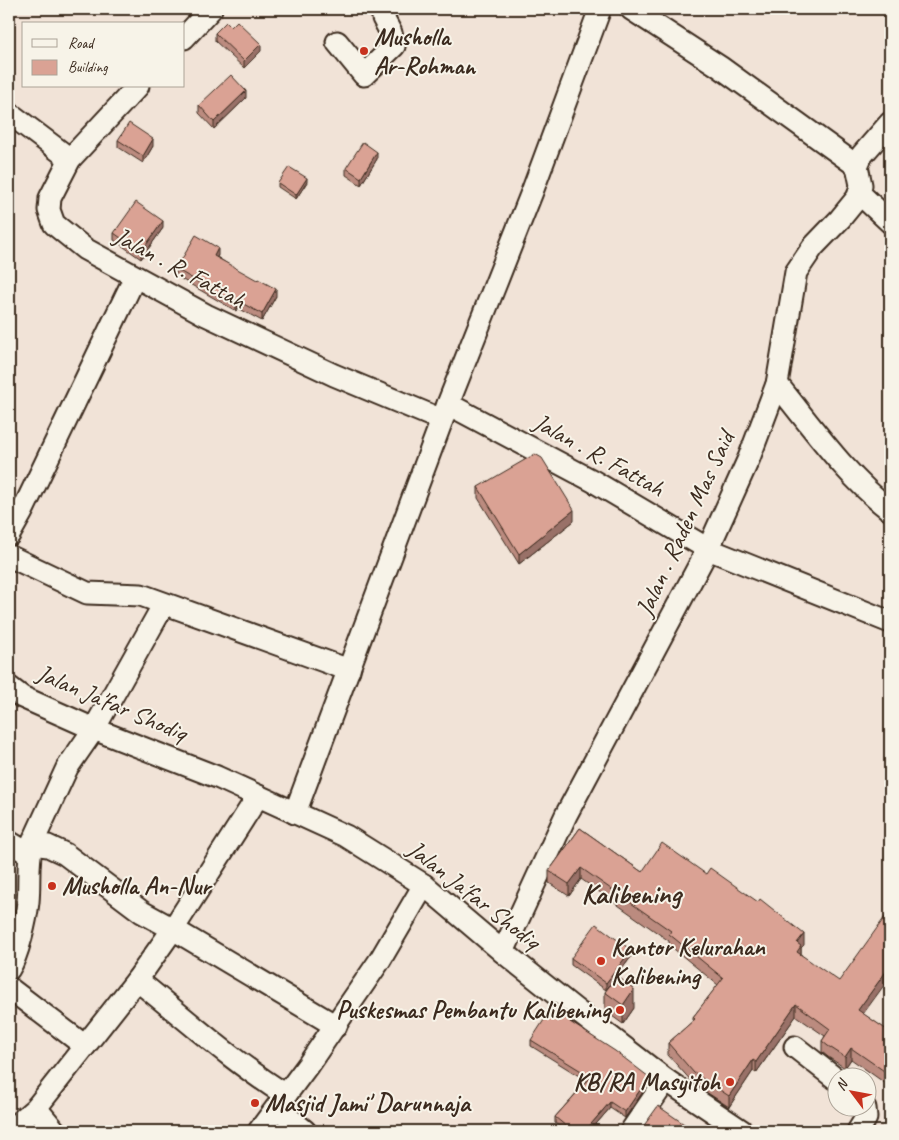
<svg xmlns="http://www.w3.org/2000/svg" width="899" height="1140" font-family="Caveat,sans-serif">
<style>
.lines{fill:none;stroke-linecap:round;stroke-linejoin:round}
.minor-casing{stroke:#3b2a1e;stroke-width:25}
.minor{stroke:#f7f3e8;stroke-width:21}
.wall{fill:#bb8b7f;stroke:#3b2a1e}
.shaded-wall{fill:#997168;stroke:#3b2a1e}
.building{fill:#daa294;stroke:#3b2a1e}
.poi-dot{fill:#c8321e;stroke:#f7f3e8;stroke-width:2}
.labels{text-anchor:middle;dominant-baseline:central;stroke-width:4;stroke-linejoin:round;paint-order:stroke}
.poi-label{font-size:25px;font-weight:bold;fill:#3b2a1e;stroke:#f7f3e8;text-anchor:start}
.street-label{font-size:25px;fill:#3b2a1e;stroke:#f7f3e8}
.quarter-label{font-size:28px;font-weight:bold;fill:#3b2a1e;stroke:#f7f3e8}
</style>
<rect width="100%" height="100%" fill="#f1e3d7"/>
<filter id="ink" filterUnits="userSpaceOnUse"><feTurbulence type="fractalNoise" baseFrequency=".02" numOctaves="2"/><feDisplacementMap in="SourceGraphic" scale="10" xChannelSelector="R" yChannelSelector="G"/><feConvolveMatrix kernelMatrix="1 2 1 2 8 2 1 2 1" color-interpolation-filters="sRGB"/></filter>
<g filter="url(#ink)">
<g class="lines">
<g class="minor-casing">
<g id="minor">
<path d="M631,9L720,67L857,166"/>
<path d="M184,38L211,9"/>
<path d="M337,42L364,75L394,46L391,33L383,18L387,9"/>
<path d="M138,86L70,159L50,198L49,210L54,224L85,249L206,315L334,375L442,420"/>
<path d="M9,113L70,159"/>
<path d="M859,193L890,222"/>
<path d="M777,384C813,428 846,476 890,510"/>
<path d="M448,404L593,481L708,549L890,622"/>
<path d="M9,535L22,512L135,277"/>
<path d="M9,556L87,593L141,595L349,670"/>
<path d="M9,687L22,697L94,729L217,777L346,836L424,885L503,952L577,1011L666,1080L742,1131"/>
<path d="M295,813L448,404L532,192L600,9"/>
<path d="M9,842L29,854"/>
<path d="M32,844L48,846L65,854L142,912L173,929L336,1026"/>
<path d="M503,952L566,815L708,549L749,458L777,384L796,272L813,247L840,219L858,197L861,185L857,166L862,155L890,123"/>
<path d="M9,969C18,955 26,920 28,902C30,882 27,863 32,844L67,768L94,729L164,604"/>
<path d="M137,980C186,1019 233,1062 286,1095"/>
<path d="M9,988L85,1046"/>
<path d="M795,1047L836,1079"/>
<path d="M36,1108L55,1131"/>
<path d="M277,1108L305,1131"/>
<path d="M9,1131L36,1108L137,980L173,929L258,796"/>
<path d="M259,1131L308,1065L380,960L424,885"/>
<path d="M631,1131L666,1080"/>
<path d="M858,1131L866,1118L865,1108"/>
</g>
</g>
<use href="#minor" class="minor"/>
</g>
<g class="wall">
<path d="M231,27L261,51L244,68L215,41V33Z"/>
<path d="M246,98L214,129L199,113V105Z"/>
<path d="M118,140L153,146L143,163L118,147Z"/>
<path d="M377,159L361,185L346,175V168Z"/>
<path d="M307,182L296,199L278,187V183Z"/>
<path d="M163,228L141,259L114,240V233Z"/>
<path d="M218,255L217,257L276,296L262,321L238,308L236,311L176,276V269Z"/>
<path d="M478,487L574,521L519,564L478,498Z"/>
<path d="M580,828L642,872L804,945L801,948V955L863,1014L890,1032V1102L887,1100V1089L889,1086L851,1059L845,1068L828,1057L822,1052V1041L825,1036L796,1016L756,1073L753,1071L729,1107L694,1084L668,1055V1043L693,1021V1017L718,985L669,945V941L581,879L569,896L549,883V871Z"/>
<path d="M631,957L606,990L571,965V958Z"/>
<path d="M605,992L634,1008L623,1024L605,1011Z"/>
<path d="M572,1024L649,1083L625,1118L610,1108L590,1131H565L555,1123V1117L587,1081L531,1046V1040Z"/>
</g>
<g class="shaded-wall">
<path d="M261,44V51L244,68V61Z"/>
<path d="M246,91V98L214,129V122Z"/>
<path d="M153,139V146L143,163V156Z"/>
<path d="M377,152V159L361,185V178Z"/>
<path d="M307,178V182L296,199V195Z"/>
<path d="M163,221V228L141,259V252Z"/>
<path d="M218,248V255L214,263V256Z"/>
<path d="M276,289V296L262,321V314Z"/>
<path d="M238,301V308L236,311V304Z"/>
<path d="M574,510V521L519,564V554Z"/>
<path d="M581,868V879L569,896V884Z"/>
<path d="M804,934V945L801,948V958L797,954V943Z"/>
<path d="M631,950V957L606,990V983Z"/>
<path d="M890,966V977L858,1021V1010Z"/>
<path d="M634,989V1008L623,1024V1005Z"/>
<path d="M796,1004V1016L756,1073V1062Z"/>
<path d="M851,1048V1059L845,1068V1057Z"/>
<path d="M753,1060V1071L729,1107V1096Z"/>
<path d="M649,1077V1083L625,1118V1112Z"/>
<path d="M610,1102V1108L590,1131H585Z"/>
</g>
<g class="building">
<path d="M237,21L261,44L244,61L215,33L226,22L231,27Z"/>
<path d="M231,75L246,91L214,122L199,105Z"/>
<path d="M129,123L153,139L143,156L118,140Z"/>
<path d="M363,142L377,152L361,178L346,168Z"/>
<path d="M289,167L307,178L296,195L278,183Z"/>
<path d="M136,202L163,221L141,252L114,233Z"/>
<path d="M196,235L218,248L214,256L257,280L258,279L276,289L262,314L238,301L236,304L176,269Z"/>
<path d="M535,454L542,458L574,510L519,554L478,487Z"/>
<path d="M580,828L642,872L662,843L706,874L710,868L758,902L760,899L804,934L797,943L801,946L797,952L839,981L890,910V966L858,1010L890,1032V1075L851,1048L845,1057L828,1046L822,1041L830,1029L796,1004L756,1062L753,1060L729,1096L694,1073L668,1043L695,1019L693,1017L723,978L669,934L671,931L581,868L569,884L549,871Z"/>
<path d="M596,924L631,950L606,983L571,958Z"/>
<path d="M617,976L634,989L623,1005L605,992Z"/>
<path d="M555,1003L573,1017L570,1022L615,1051L649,1077L625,1112L610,1102L585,1131H572L555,1117L591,1077L531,1040Z"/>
<path d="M890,1084V1091L887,1089Z"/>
<path d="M658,1106L687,1126L683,1131H640Z"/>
</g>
</g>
<g class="poi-dot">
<circle cx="364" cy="51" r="5"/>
<circle cx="52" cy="886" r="5"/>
<circle cx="601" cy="961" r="5"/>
<circle cx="620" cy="1010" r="5"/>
<circle cx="730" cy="1082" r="5"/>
<circle cx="255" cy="1103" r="5"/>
</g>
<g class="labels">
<g class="poi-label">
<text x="374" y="37">Musholla<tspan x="374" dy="29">Ar-Rohman</tspan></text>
<text x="62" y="886">Musholla An-Nur</text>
<text x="611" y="947">Kantor Kelurahan<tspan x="611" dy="29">Kalibening</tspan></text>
<text x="610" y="1010" text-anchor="end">Puskesmas Pembantu Kalibening</text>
<text x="720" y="1082" text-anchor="end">KB/RA Masyitoh</text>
<text x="265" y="1103">Masjid Jami' Darunnaja</text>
</g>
<g class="street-label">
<text transform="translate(180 268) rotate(28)">Jalan . R. Fattah</text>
<text transform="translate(599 455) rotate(29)">Jalan . R. Fattah</text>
<text transform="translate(685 524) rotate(-65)">Jalan . Raden Mas Said</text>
<text transform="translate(112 703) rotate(23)">Jalan Ja'far Shodiq</text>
<text transform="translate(474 895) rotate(38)">Jalan Ja'far Shodiq</text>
</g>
<g class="quarter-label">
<text x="631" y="893">Kalibening</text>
</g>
</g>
<rect width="899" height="1140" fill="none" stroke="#f7f3e8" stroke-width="30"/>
<rect x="15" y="15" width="869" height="1110" fill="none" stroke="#3b2a1e" stroke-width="2" filter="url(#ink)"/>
<rect x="22" y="22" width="162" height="65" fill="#f7f3e8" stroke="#aca397"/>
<rect x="32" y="39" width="25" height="8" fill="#f7f3e8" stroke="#aca397"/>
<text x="68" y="48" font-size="15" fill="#3b2a1e">Road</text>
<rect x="32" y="60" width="25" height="15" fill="#daa294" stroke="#aca397"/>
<text x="68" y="72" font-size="15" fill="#3b2a1e">Building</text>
<g transform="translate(852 1092) rotate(302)"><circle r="24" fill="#f7f3e8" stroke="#aca397"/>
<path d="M0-4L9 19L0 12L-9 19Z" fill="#c8321e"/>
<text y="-8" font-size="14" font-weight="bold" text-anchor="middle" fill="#3b2a1e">N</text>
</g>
</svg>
